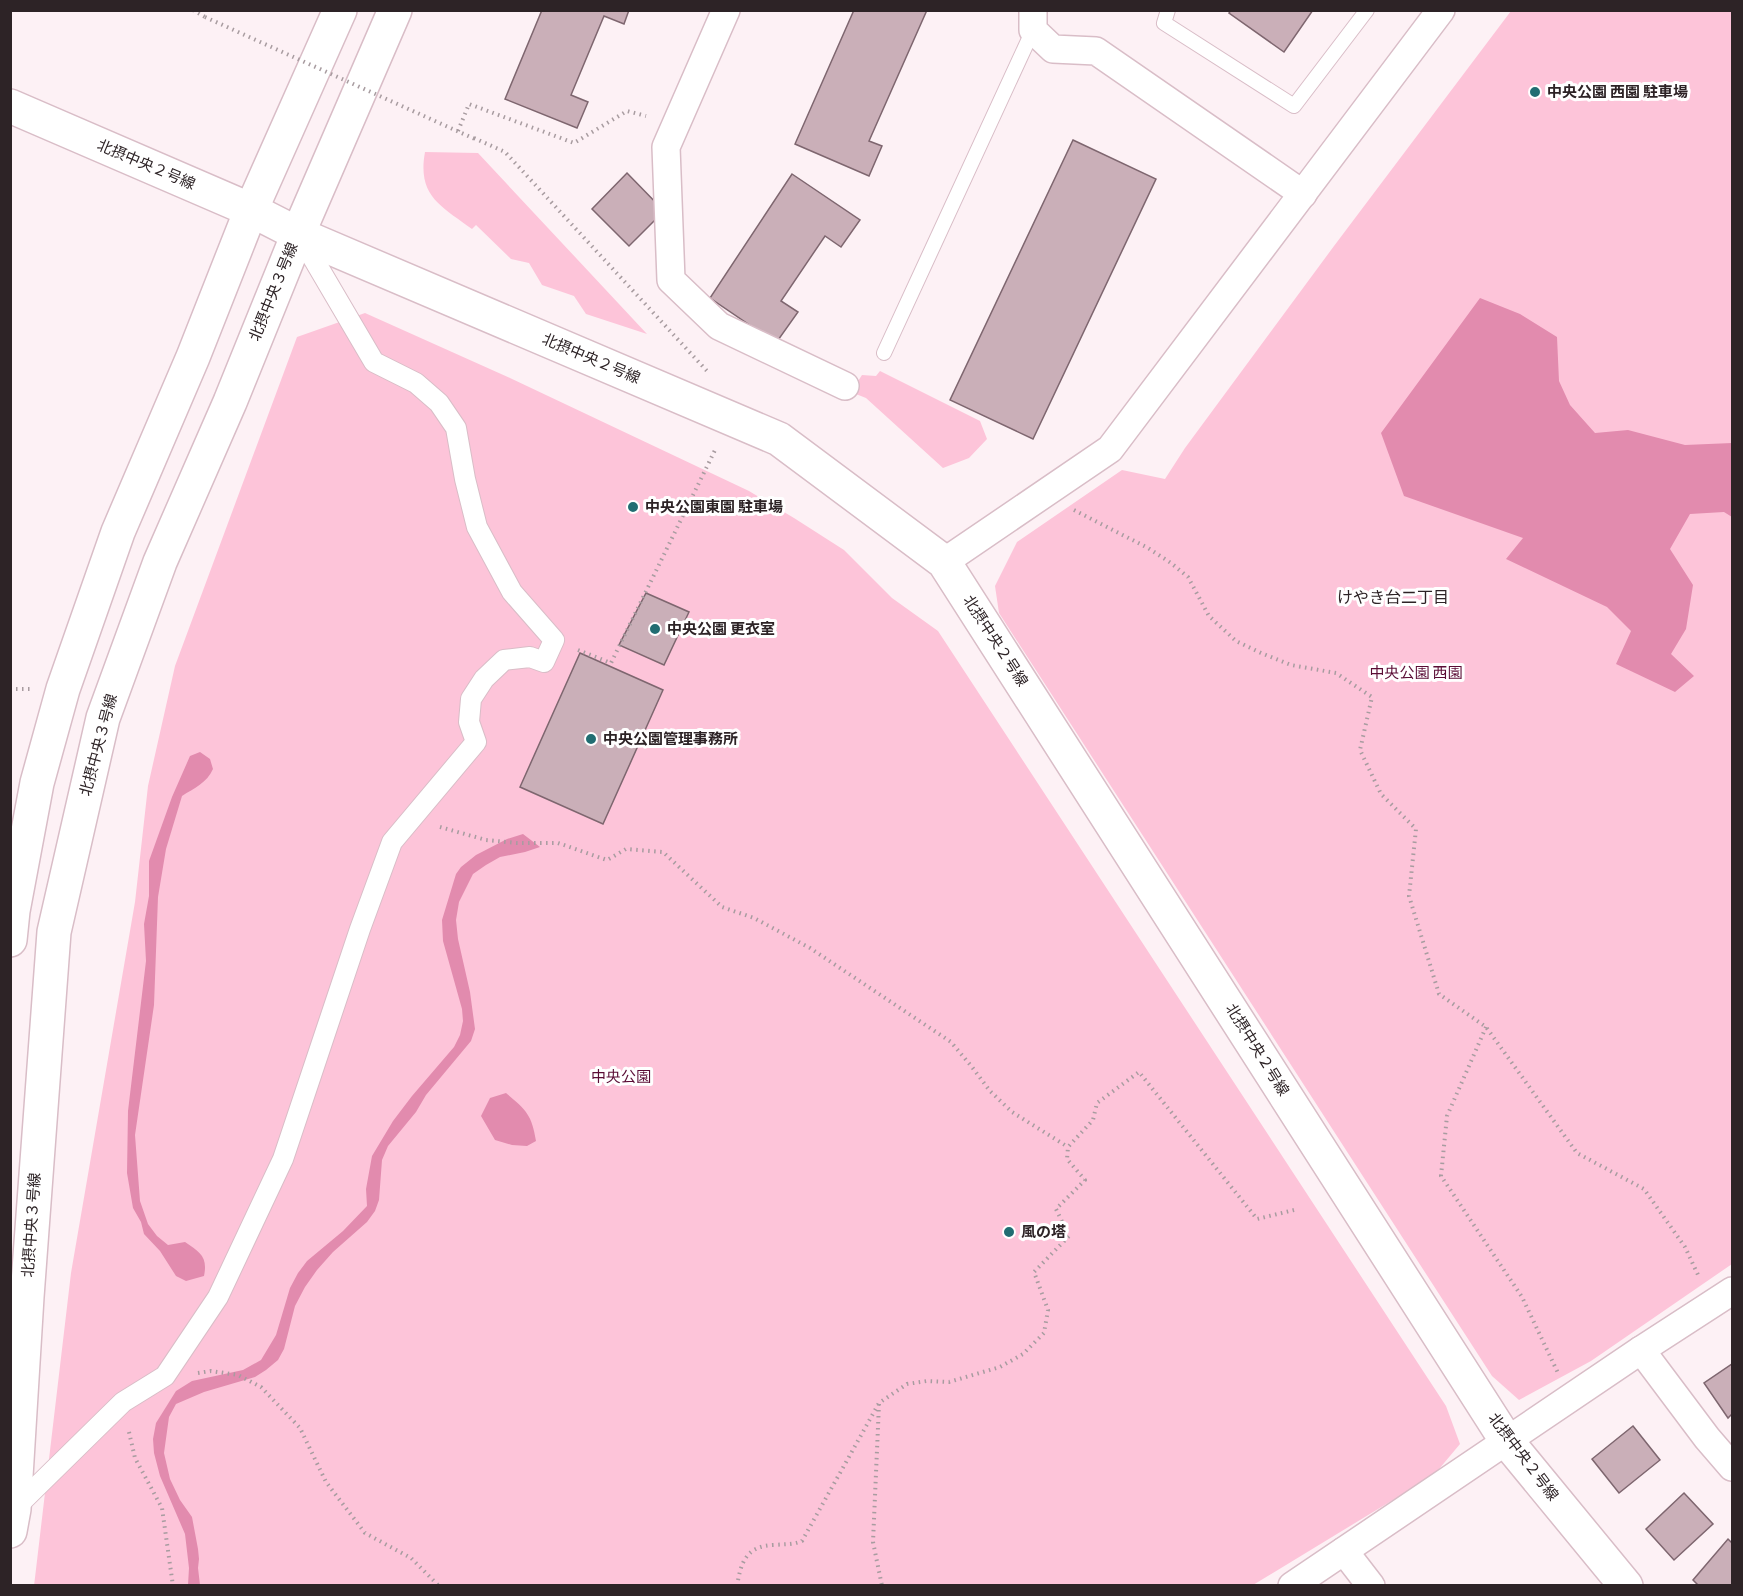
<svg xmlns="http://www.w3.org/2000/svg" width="1743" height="1596" font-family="'Source Sans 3','Noto Sans JP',sans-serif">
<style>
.green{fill:#fdc4d9}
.water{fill:#e28bae}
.building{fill:#caafb8;stroke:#7e666f;stroke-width:1.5}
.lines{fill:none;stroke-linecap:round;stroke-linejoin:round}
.service-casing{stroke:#d9bdc7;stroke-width:16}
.pedestrian-casing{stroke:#d9bdc7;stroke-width:22}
.minor-casing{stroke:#d9bdc7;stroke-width:30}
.tertiary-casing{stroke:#d9bdc7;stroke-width:36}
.path{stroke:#a89ca0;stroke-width:4;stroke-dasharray:1.5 4.5;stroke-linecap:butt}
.service{stroke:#fff;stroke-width:14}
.pedestrian{stroke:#fff;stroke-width:20}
.minor{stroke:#fff;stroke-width:27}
.tertiary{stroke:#fff;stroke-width:33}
.path-bridge{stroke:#a89ca0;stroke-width:4;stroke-dasharray:1.5 4.5;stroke-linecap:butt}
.poi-dot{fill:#216d72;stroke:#fff;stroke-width:2}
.labels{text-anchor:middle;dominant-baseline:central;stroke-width:6;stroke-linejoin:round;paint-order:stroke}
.poi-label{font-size:15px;font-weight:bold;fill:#2d2326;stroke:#fff;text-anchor:start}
.street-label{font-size:15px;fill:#2d2326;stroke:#fff}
.park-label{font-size:15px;fill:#5a0c35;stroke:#fff}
.neighbourhood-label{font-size:16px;fill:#2d2326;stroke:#fff}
</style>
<rect width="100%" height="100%" fill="#fdf1f5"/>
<g class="green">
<path d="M1511,11H1732V1264L1591,1361L1519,1400L1492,1376L999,613L995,586L1017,542L1122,470L1165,479L1185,448L1334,246Z"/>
<path d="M425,152L478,153L647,334L586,314L574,296L542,285L529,263L511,259L476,225L472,229C441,206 417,196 425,152Z"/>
<path d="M365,313L510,378L749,491L794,518L844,550L892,598L938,631L1446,1406L1460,1444L1434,1475L1253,1585L34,1586L71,1273L135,902L148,786L175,666L297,337Z"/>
<path d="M880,371L980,421L987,439L969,458L943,468L866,398L851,392L862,375L876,376Z"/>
</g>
<g class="water">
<path d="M1480,298L1520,314L1557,337L1559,381L1570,405L1595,433L1628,430L1685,445L1732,443V517L1724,512L1690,514L1670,549L1693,585L1686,629L1671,654L1694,676L1675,692L1616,664L1631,631L1607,607L1506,559L1523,538L1404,496L1381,433Z"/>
<path d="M200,752L210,759L213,769C207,783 194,788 182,796L166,849L158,897L154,1005L135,1135L140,1201L148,1224L157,1236L168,1245L185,1242C200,1252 208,1257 204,1276L186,1281L176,1276L160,1251L144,1234L141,1222L133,1208L127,1173L128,1111L146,961L144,924L149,896V861L172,797L190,756Z"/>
<path d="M523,834L540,847L525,852L500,857L486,865L473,874L459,902L456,920L458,939L470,992L475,1029L471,1041L426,1095L416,1112L388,1146L382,1160L379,1200L375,1211L367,1222L333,1252L317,1270L305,1287L295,1306L284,1349L278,1360L266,1370L255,1377L204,1392L176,1404L169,1417L164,1453L170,1479L180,1500L192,1517L198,1549L199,1559L198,1568L200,1585H188L189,1568L185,1534L160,1476L154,1453L153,1439L156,1423L176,1391L192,1381L243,1370L261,1360L276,1335L290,1288L298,1273L307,1261L343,1231L367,1206L366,1189L372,1156L393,1121L412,1096L454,1047L460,1035L463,1021L462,1009L443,941L442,920L456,874L461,867L476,855L507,839Z"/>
<path d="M506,1093C525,1109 532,1114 536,1141L527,1146L512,1145L495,1140L481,1116L490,1098Z"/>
</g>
<g class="building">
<path d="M542,10H629L624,24L604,16L571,95L588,102L577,128L505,99Z"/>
<path d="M854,10H927L869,141L882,146L869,176L795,144Z"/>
<path d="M1231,10H1313L1284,52L1229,13Z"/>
<path d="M1073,140L1156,179L1033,439L950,400Z"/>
<path d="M627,173L664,211L629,246L592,209Z"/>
<path d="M792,174L860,220L841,247L825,236L781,301L798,312L776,343L710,298Z"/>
<path d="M646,593L689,612L664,665L619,645Z"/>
<path d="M580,653L663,690L603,824L520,787Z"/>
<path d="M1732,1364V1414L1728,1418L1704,1383Z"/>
<path d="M1633,1426L1660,1460L1619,1493L1592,1459Z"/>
<path d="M1684,1493L1713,1524L1674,1560L1646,1529Z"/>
<path d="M1728,1539L1732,1543V1586H1699L1693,1580Z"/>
</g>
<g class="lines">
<g class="service-casing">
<g id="service">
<path d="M1168,10L1164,23L1294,106L1367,10"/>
<path d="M884,353L1033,30"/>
</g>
</g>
<g class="pedestrian-casing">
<path id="pedestrian" d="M14,1509L123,1402L165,1376L218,1297L283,1159L360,929L392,842L476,742L469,722L471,699L484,679L504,660L530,657L544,662L554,640L512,592L477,527L465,479L456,428L439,403L416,383L374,362L300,236"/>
</g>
<g class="minor-casing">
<g id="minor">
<path d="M726,10L666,147L671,280L719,326L845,386"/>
<path d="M1033,10V30L1053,49L1096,51L1303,194"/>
<path d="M944,562L1110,449L1441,10"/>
<path d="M1641,1350L1732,1291"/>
<path d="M1344,1551L1371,1586"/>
<path d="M1292,1586L1641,1350L1707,1438L1732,1467"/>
</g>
</g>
<g class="tertiary-casing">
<g id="tertiary">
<path d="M10,106L251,210L298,234L779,439L944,562L1506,1440L1626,1586"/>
<path d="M10,940L13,911L37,783L63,689L118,532L193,357L251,210L340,10"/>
<path d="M10,1531L14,1509L27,1297L54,932L103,718L160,562L230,402L298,234L395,10"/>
</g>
</g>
<g class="path">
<path d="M193,10L205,17"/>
<path d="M458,131L469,104L574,143L627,111L646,116"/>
<path d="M474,138L505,152L707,371"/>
<path d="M1074,510L1148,548L1171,563L1188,577L1209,616L1236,641L1261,653L1291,665L1336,673L1372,697L1360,750L1381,794L1416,829L1409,896L1439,994L1486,1027L1577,1153L1644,1189L1685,1247L1699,1277"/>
<path d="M578,650L611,663L716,448"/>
<path d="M10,689H31"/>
<path d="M440,827L486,840L517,843H558L607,860L626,849L663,852L722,907L754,918L810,948L951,1042L972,1067L990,1091L1012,1112L1068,1147"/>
<path d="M1486,1027L1447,1116L1441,1176L1522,1297L1558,1373"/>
<path d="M198,1373L211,1371L238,1375L261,1387L300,1428L326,1482L365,1533L411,1558L439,1586"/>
<path d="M879,1404L873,1542L882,1586"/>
<path d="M129,1432L135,1458L162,1508L173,1586"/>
<path d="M737,1586C741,1562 746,1546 774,1545C784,1544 792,1545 802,1541L879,1403L907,1384L927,1381L949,1382L1000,1367L1023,1354L1044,1333L1048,1310L1034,1272L1069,1236L1056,1209L1085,1180L1067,1159L1068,1147L1093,1120L1097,1103L1139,1072L1257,1219L1294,1210"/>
</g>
<use href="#service" class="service"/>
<use href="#pedestrian" class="pedestrian"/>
<use href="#minor" class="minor"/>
<use href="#tertiary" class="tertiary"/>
<path class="path-bridge" d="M205,17L477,140"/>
</g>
<g class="poi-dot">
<circle cx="1535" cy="92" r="6"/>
<circle cx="633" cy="507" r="6"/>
<circle cx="655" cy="629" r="6"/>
<circle cx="591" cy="739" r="6"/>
<circle cx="1009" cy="1232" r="6"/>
</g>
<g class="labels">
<g class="poi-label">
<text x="1547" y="92">中央公園 西園 駐車場</text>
<text x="645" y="507">中央公園東園 駐車場</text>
<text x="667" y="629">中央公園 更衣室</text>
<text x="603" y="739">中央公園管理事務所</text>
<text x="1021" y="1232">風の塔</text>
</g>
<g class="street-label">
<text transform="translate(146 165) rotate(23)">北摂中央２号線</text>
<text transform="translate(274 292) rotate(-68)">北摂中央３号線</text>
<text transform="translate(591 359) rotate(23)">北摂中央２号線</text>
<text transform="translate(995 641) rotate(57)">北摂中央２号線</text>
<text transform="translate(99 745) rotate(-75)">北摂中央３号線</text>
<text transform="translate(1257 1050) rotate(58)">北摂中央２号線</text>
<text transform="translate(32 1225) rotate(-86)">北摂中央３号線</text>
<text transform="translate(1523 1457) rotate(53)">北摂中央２号線</text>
</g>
<g class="park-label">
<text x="1416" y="673">中央公園 西園</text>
<text x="621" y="1077">中央公園</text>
</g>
<g class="neighbourhood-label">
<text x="1393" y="598">けやき台二丁目</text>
</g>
</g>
<rect width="1743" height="1596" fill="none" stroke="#2d2326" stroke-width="24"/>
</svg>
